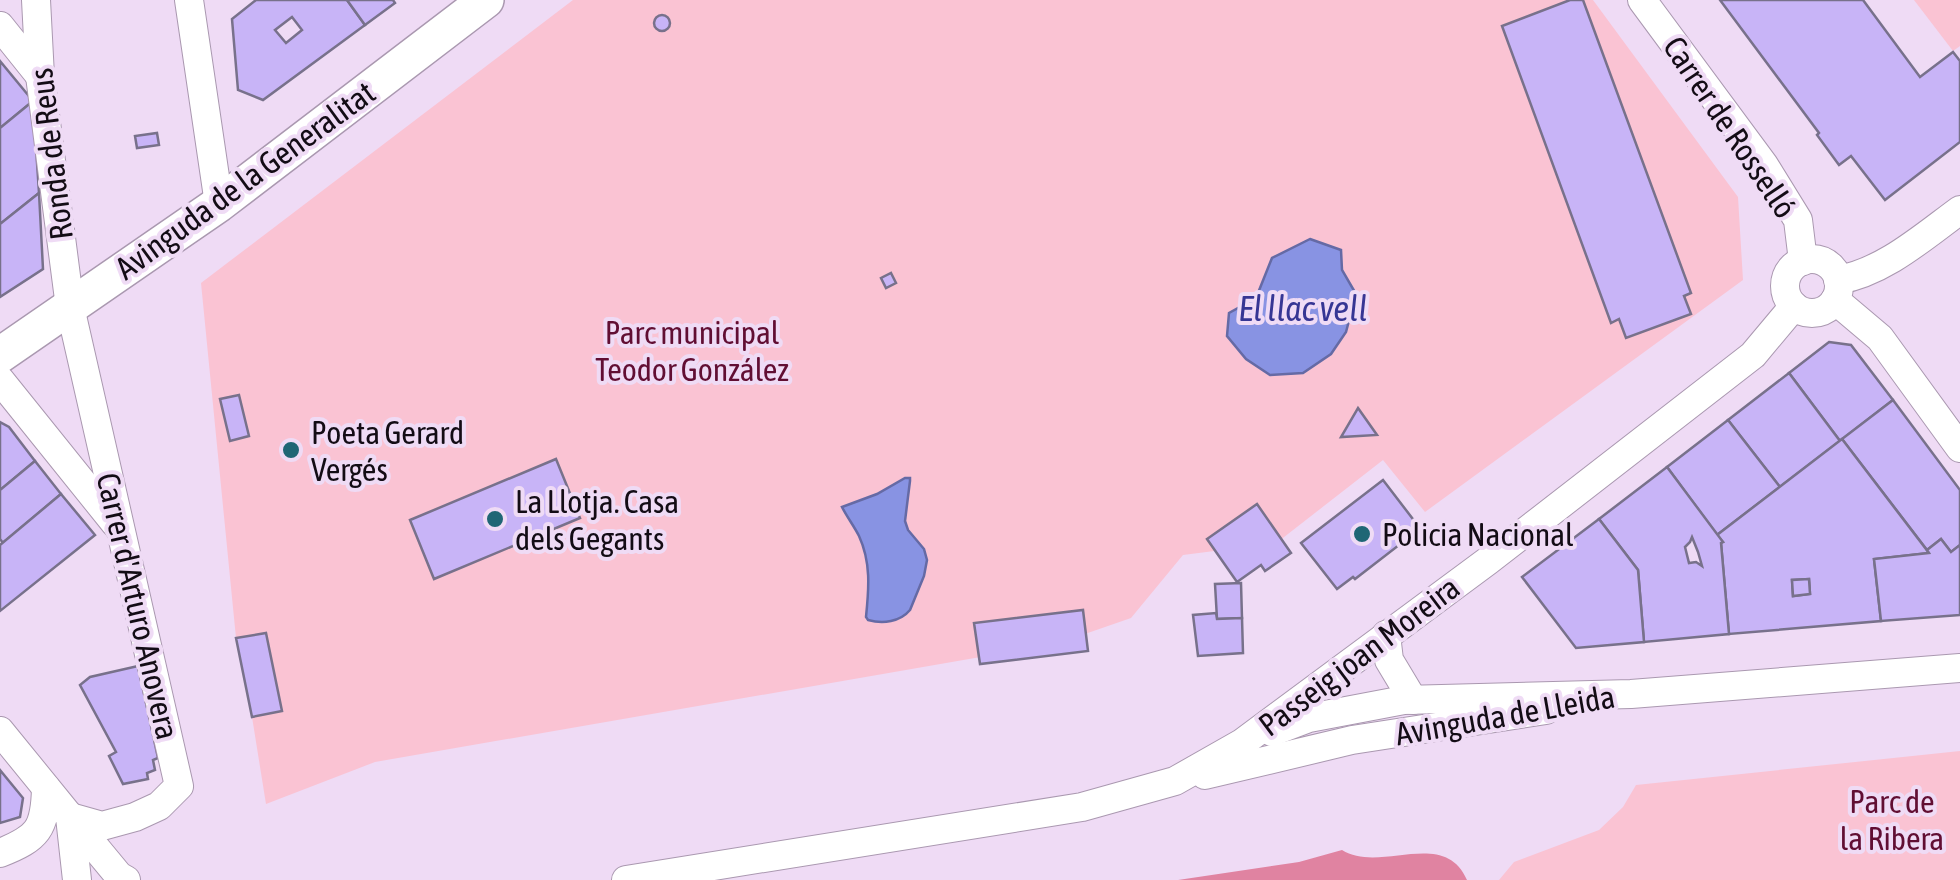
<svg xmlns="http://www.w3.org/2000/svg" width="1960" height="880" font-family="'Asap Condensed',sans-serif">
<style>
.green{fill:#fac3d3}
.forest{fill:#e083a1}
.water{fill:#8893e3;stroke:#656aa5;stroke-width:2.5}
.building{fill:#c8b4f7;stroke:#78718b;stroke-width:2.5;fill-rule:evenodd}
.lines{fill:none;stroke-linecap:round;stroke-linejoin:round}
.minor-casing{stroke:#aa98b0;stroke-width:30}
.tertiary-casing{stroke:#aa98b0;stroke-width:38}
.minor{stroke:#fff;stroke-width:28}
.tertiary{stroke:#fff;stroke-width:35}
.poi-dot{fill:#1f6675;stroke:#efdbf5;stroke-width:4}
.labels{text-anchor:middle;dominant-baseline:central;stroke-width:8;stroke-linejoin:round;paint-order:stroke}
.street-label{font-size:32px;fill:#130c15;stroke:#efdbf5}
.park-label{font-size:32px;fill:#610e33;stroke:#efdbf5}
.poi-label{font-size:32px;fill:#130c15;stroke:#efdbf5;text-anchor:start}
.water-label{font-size:35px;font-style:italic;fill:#363694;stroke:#efdbf5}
</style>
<rect width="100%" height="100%" fill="#efdbf5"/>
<g class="green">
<path d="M573,0H1593L1738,197L1743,280L1425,512L1383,460L1270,548L1230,549L1183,555L1131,618L1056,644L375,762L266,804L252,717L236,638L201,283Z"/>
<path d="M1914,0H1960V46L1953,51Z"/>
<path d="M1960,751V880H1499L1514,862L1599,830L1623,807L1636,785Z"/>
</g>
<path class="forest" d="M1342,850C1380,874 1444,827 1467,880H1178L1299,862Z"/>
<g class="water">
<path d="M1310,239L1341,250L1342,270L1356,294L1346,332L1331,354L1303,373L1270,375L1246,359L1227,336L1229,313L1256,298L1272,258Z"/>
<path d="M905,478H910V481L905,521L908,530L924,549L927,560L924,576L910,610C900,622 883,624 868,620L866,617C869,588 871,562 859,536C854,526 847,517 842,507L877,494Z"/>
</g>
<g class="building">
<path d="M256,0H347L365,25L263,100L238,90L232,19ZM292,17L302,30L286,43L275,30Z"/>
<path d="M347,0H393L395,3L365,25Z"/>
<path d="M1570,0H1583L1691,293L1684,296L1691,314L1626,338L1619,319L1611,323L1502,26Z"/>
<path d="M1720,0H1863L1920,77L1953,52L1960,61V142L1885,200L1851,156L1839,165L1817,135L1819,133Z"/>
<circle cx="662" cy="23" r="8"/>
<path d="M0,61L33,101L0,128Z"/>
<path d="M33,101L39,193L0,224V128Z"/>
<path d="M157,133L159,145L137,148L135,136Z"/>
<path d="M39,193L43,269L0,297V224Z"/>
<path d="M891,273L896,283L886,288L881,278Z"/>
<path d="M1829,342L1851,345L1893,400L1840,441L1789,373Z"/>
<path d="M1789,373L1840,441L1780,487L1728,420Z"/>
<path d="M239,395L249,436L230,441L220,399Z"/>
<path d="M1893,400L1960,490V545L1951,552L1941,539L1927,550L1842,439Z"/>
<path d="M1358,408L1377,435L1341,437Z"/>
<path d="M1728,420L1780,487L1717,535L1667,467Z"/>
<path d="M0,422L9,427L35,461L0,490Z"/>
<path d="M1842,439L1929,553L1874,559L1881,621L1729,634L1721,543L1723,542L1717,535ZM1809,579L1810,594L1793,596L1792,580Z"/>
<path d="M556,459L580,518L434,579L410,520Z"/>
<path d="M35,461L61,494L3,543L0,539V490Z"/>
<path d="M1667,467L1723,542L1721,543L1729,634L1644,642L1638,570L1599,519ZM1692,537L1698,552L1702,566L1696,562L1689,563L1685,547L1690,542Z"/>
<path d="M1383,480L1419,527L1401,540L1403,542L1355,579L1353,577L1337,589L1301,543Z"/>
<path d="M61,494L95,535L0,611V545Z"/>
<path d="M1257,504L1291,553L1265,571L1261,565L1237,582L1207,539Z"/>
<path d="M1599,519L1638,570L1644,642L1576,648L1522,577Z"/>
<path d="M1941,539L1951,552L1960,545V615L1881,621L1874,559L1929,553L1927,550Z"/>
<path d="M1809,579L1810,594L1793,596L1792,580Z"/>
<path d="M1241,583L1242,618L1217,619L1215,584Z"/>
<path d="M1083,610L1088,651L980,664L974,623Z"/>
<path d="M1216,613L1217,619L1242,618L1243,653L1198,656L1193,615Z"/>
<path d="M266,633L282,711L252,717L236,638Z"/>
<path d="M138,666L158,758L153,760L155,770L147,773L148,779L123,784L109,756L116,752L80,685L90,677Z"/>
<path d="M0,770L23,798L20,817L0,823Z"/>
</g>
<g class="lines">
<g class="minor-casing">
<g id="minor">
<path d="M36,0L40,76L70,307L179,786L159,806L135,817L102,826L70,817"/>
<path d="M189,0L219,204"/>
<path d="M1642,0L1764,165L1798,220L1803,261"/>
<path d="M0,26L40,76"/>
<circle cx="1812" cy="286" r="27"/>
<path d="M1838,280C1884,272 1923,237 1960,210"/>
<path d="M1835,300L1880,338L1960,448"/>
<path d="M0,380L115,523"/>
<path d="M1386,635L1389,660L1413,700"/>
<path d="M0,731L70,817L77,880"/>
<path d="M1272,732L1309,718L1404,700L1631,694L1960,668"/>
<path d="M1205,775L1352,740L1546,710"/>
<path d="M71,818L119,876L126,880"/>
<path d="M0,853C38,838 45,829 46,788"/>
<path d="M626,880L1082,807L1175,781L1242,743L1489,560L1753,355L1794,306"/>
</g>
</g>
<g class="tertiary-casing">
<path id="tertiary" d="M0,355L219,204L486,0"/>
</g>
<use href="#minor" class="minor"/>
<use href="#tertiary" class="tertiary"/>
</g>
<g class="poi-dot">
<circle cx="291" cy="450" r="10"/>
<circle cx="495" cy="519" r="10"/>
<circle cx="1362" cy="534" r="10"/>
</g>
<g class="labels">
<g class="street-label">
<text transform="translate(1730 127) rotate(56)">Carrer de Rosselló</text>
<text transform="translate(51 154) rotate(-97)">Ronda de Reus</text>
<text transform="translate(245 180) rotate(-36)">Avinguda de la Generalitat</text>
<text transform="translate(138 606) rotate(77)">Carrer d'Arturo Anovera</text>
<text transform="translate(1359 656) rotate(-37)">Passeig joan Moreira</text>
<text transform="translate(1505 715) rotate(-10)">Avinguda de Lleida</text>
</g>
<g class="park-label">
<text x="692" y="332">Parc municipal<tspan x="692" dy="37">Teodor González</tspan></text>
<text x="1892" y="801">Parc de<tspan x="1892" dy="37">la Ribera</tspan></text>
</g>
<g class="poi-label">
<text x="311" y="432">Poeta Gerard<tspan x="311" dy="37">Vergés</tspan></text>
<text x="515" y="501">La Llotja. Casa<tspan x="515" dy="37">dels Gegants</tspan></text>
<text x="1382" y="534">Policia Nacional</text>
</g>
<g class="water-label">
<text x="1303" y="308">El llac vell</text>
</g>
</g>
</svg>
